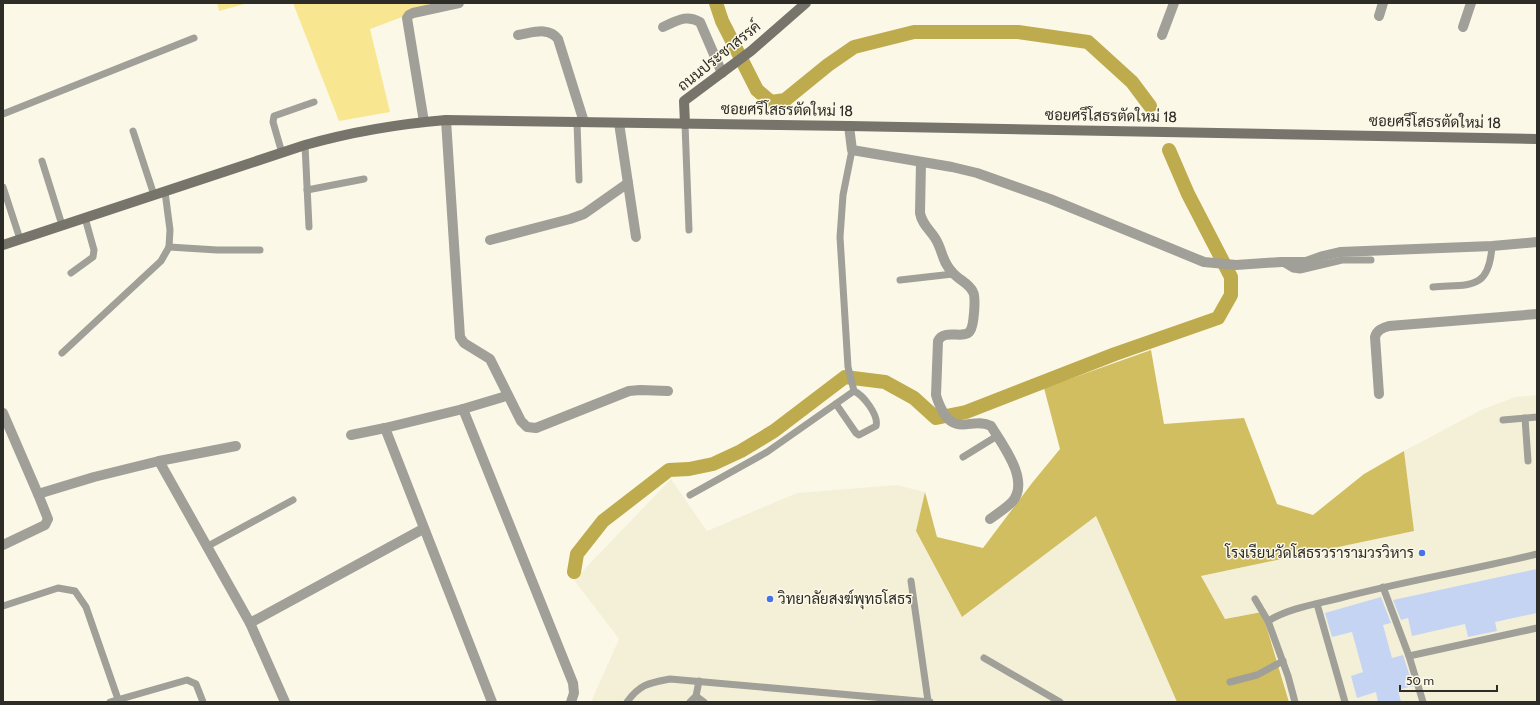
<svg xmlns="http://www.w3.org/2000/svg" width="1540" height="705" font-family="Cabin,Sarabun,sans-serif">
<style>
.built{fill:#f4f0d8}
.green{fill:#f8e691}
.forest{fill:#d1be61}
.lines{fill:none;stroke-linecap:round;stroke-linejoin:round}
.canal{stroke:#beab4d;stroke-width:14}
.building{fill:#c5d4f3}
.lane{stroke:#a09f98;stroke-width:7}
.street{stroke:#a09f98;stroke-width:10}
.secondary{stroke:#76746b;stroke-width:10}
.poi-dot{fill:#4573e5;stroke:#fbf8e8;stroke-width:1.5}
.labels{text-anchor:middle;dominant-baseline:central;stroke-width:3;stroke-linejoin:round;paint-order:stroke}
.street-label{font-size:15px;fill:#2e2c26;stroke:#fbf8e8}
.poi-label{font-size:15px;fill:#2e2c26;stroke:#fbf8e8;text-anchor:end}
</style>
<rect width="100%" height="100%" fill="#fbf8e8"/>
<g class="built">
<path d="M1537,395V702H1290L1262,612L1225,619L1201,576L1414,531L1404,451L1483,409L1515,397Z"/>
<path d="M671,479L707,531L797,493L897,485L925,492L916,531L962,617L1096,516L1177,702H591L619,639L574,580Z"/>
</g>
<g class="green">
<path d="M217,3H248L219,11Z"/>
<path d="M293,3H428L429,7L370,29L390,112L339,121Z"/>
</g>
<path class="forest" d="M1151,350L1164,424L1244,418L1277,504L1313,515L1364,474L1404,451L1414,531L1201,576L1225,619L1262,612L1289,702H1177L1096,516L962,617L916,531L925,492L937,537L983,548L1032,483L1060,449L1044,388Z"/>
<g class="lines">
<g class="canal">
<path d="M716,3L722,21L757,90L771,102L785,100L828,65L854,47L914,32H1018L1088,42L1132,82L1150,106"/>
<path d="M574,572L577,554L603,521L669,470L689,469L713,464L741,451L774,431L845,377L885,382L914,398L936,418L966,412L1115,354L1218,318L1231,295V277L1188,194L1169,150"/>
</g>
</g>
<g class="building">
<path d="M1537,569V613L1495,622L1497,631L1468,637L1465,624L1412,636L1408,618L1401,620L1393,600Z"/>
<path d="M1381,597L1391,623L1383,625L1392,658L1403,655L1413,686L1398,690L1401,702H1378L1376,692L1357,698L1351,676L1363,672L1352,632L1332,637L1325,613Z"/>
</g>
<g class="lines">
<g class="lane">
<path d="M3,114L194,38"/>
<path d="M577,122L579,180"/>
<path d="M685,124L689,230"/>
<path d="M133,131L154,195"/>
<path d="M305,145L309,227"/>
<path d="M282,153L273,122L274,116L314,102"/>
<path d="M42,161L62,225"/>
<path d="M3,187L20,239"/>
<path d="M307,190L364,179"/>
<path d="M169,247L217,250H260"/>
<path d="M1283,263L1293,269L1300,270L1342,260H1371"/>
<path d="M71,273L93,257L94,250L85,218"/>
<path d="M900,280L953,274"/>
<path d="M1433,287C1470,284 1489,291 1492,246"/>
<path d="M62,353L161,261L169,247L170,230L165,192"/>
<path d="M836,404L856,433L859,435L876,426C879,415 863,395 854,391L848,367L840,237L843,195L852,150"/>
<path d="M1525,418L1528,461"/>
<path d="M1503,420L1537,417"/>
<path d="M963,457L997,436"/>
<path d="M690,495L767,452L854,391"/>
<path d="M208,546L293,500"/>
<path d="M911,581L928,701"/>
<path d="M1383,587L1409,656"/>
<path d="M1255,599L1268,621"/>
<path d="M1317,604L1345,702"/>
<path d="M3,606L58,588L75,591L86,607L119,702"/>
<path d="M984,658L1060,702"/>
<path d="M1230,682L1257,675L1283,661"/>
<path d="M696,696L704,702"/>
<path d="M110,702L187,680L196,684L203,702"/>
<path d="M627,702C640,684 649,683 670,679L930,702"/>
<path d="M690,702L696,696L699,681"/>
<path d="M1295,702L1288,676L1268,621C1289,608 1316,604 1340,598C1405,581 1472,570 1537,554"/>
<path d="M1423,702L1409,656L1537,628"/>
</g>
<g class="street">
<path d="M1379,16L1383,3"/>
<path d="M663,27C677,21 686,14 700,22L722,73"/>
<path d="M1463,27L1471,3"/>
<path d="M518,35C532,33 548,26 558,39L584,122"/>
<path d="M1162,35L1174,3"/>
<path d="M446,120L460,337L464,343L490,359L521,421L527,427L536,428L629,391L640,390L668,391"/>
<path d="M424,122L407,18L409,15L413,13L459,3"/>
<path d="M619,123L636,237"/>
<path d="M849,126L852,150L952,167L977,173L1050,199L1204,262L1236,265L1281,262H1306L1323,256L1340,252L1492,246L1537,242"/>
<path d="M921,162L920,213C922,224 929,229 935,238C943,250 941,261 953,273C959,280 969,283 973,292C976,297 974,326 970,331C964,340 944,328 938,341L936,395C938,402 941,409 945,415C958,434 974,417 991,426C1002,444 1031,481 1012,502C1006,508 997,514 990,519"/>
<path d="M490,240L570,219L584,214L628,183"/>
<path d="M1379,394L1375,337C1377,330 1382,328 1389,326L1537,314"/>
<path d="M463,409L573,683L574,693L571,702"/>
<path d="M3,413L38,494L48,519L45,525L3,545"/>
<path d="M351,435L385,428"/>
<path d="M159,461L250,623"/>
<path d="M38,494L94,477L159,461L236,446"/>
<path d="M285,702L250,623L423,529"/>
<path d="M492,702L385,428L463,409L503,397"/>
</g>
<g class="secondary">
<path d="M685,124L684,101L751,51L806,3"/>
<path d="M3,245L305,145C351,132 398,124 446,120L849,126L1537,139"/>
</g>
</g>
<g class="poi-dot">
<circle cx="1422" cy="553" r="4"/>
<circle cx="770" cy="599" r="4"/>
</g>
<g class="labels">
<g class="street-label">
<text transform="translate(719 56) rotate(-39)">ถนนประชาสรรค์</text>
<text transform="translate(787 110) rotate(1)">ซอยศรีโสธรตัดใหม่ 18</text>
<text transform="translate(1111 116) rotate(1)">ซอยศรีโสธรตัดใหม่ 18</text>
<text transform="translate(1435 122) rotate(1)">ซอยศรีโสธรตัดใหม่ 18</text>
</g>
<g class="poi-label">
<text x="1414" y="553">โรงเรียนวัดโสธรวรารามวรวิหาร</text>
<text x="778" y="599" text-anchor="start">วิทยาลัยสงฆ์พุทธโสธร</text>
</g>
</g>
<rect width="1540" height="705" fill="none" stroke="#2e2c26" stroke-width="8"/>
<path d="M1400 685v6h97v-6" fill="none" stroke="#2e2c26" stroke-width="2"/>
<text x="1406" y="685" font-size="12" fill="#2e2c26" stroke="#fbf8e8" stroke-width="3" paint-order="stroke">50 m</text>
</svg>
